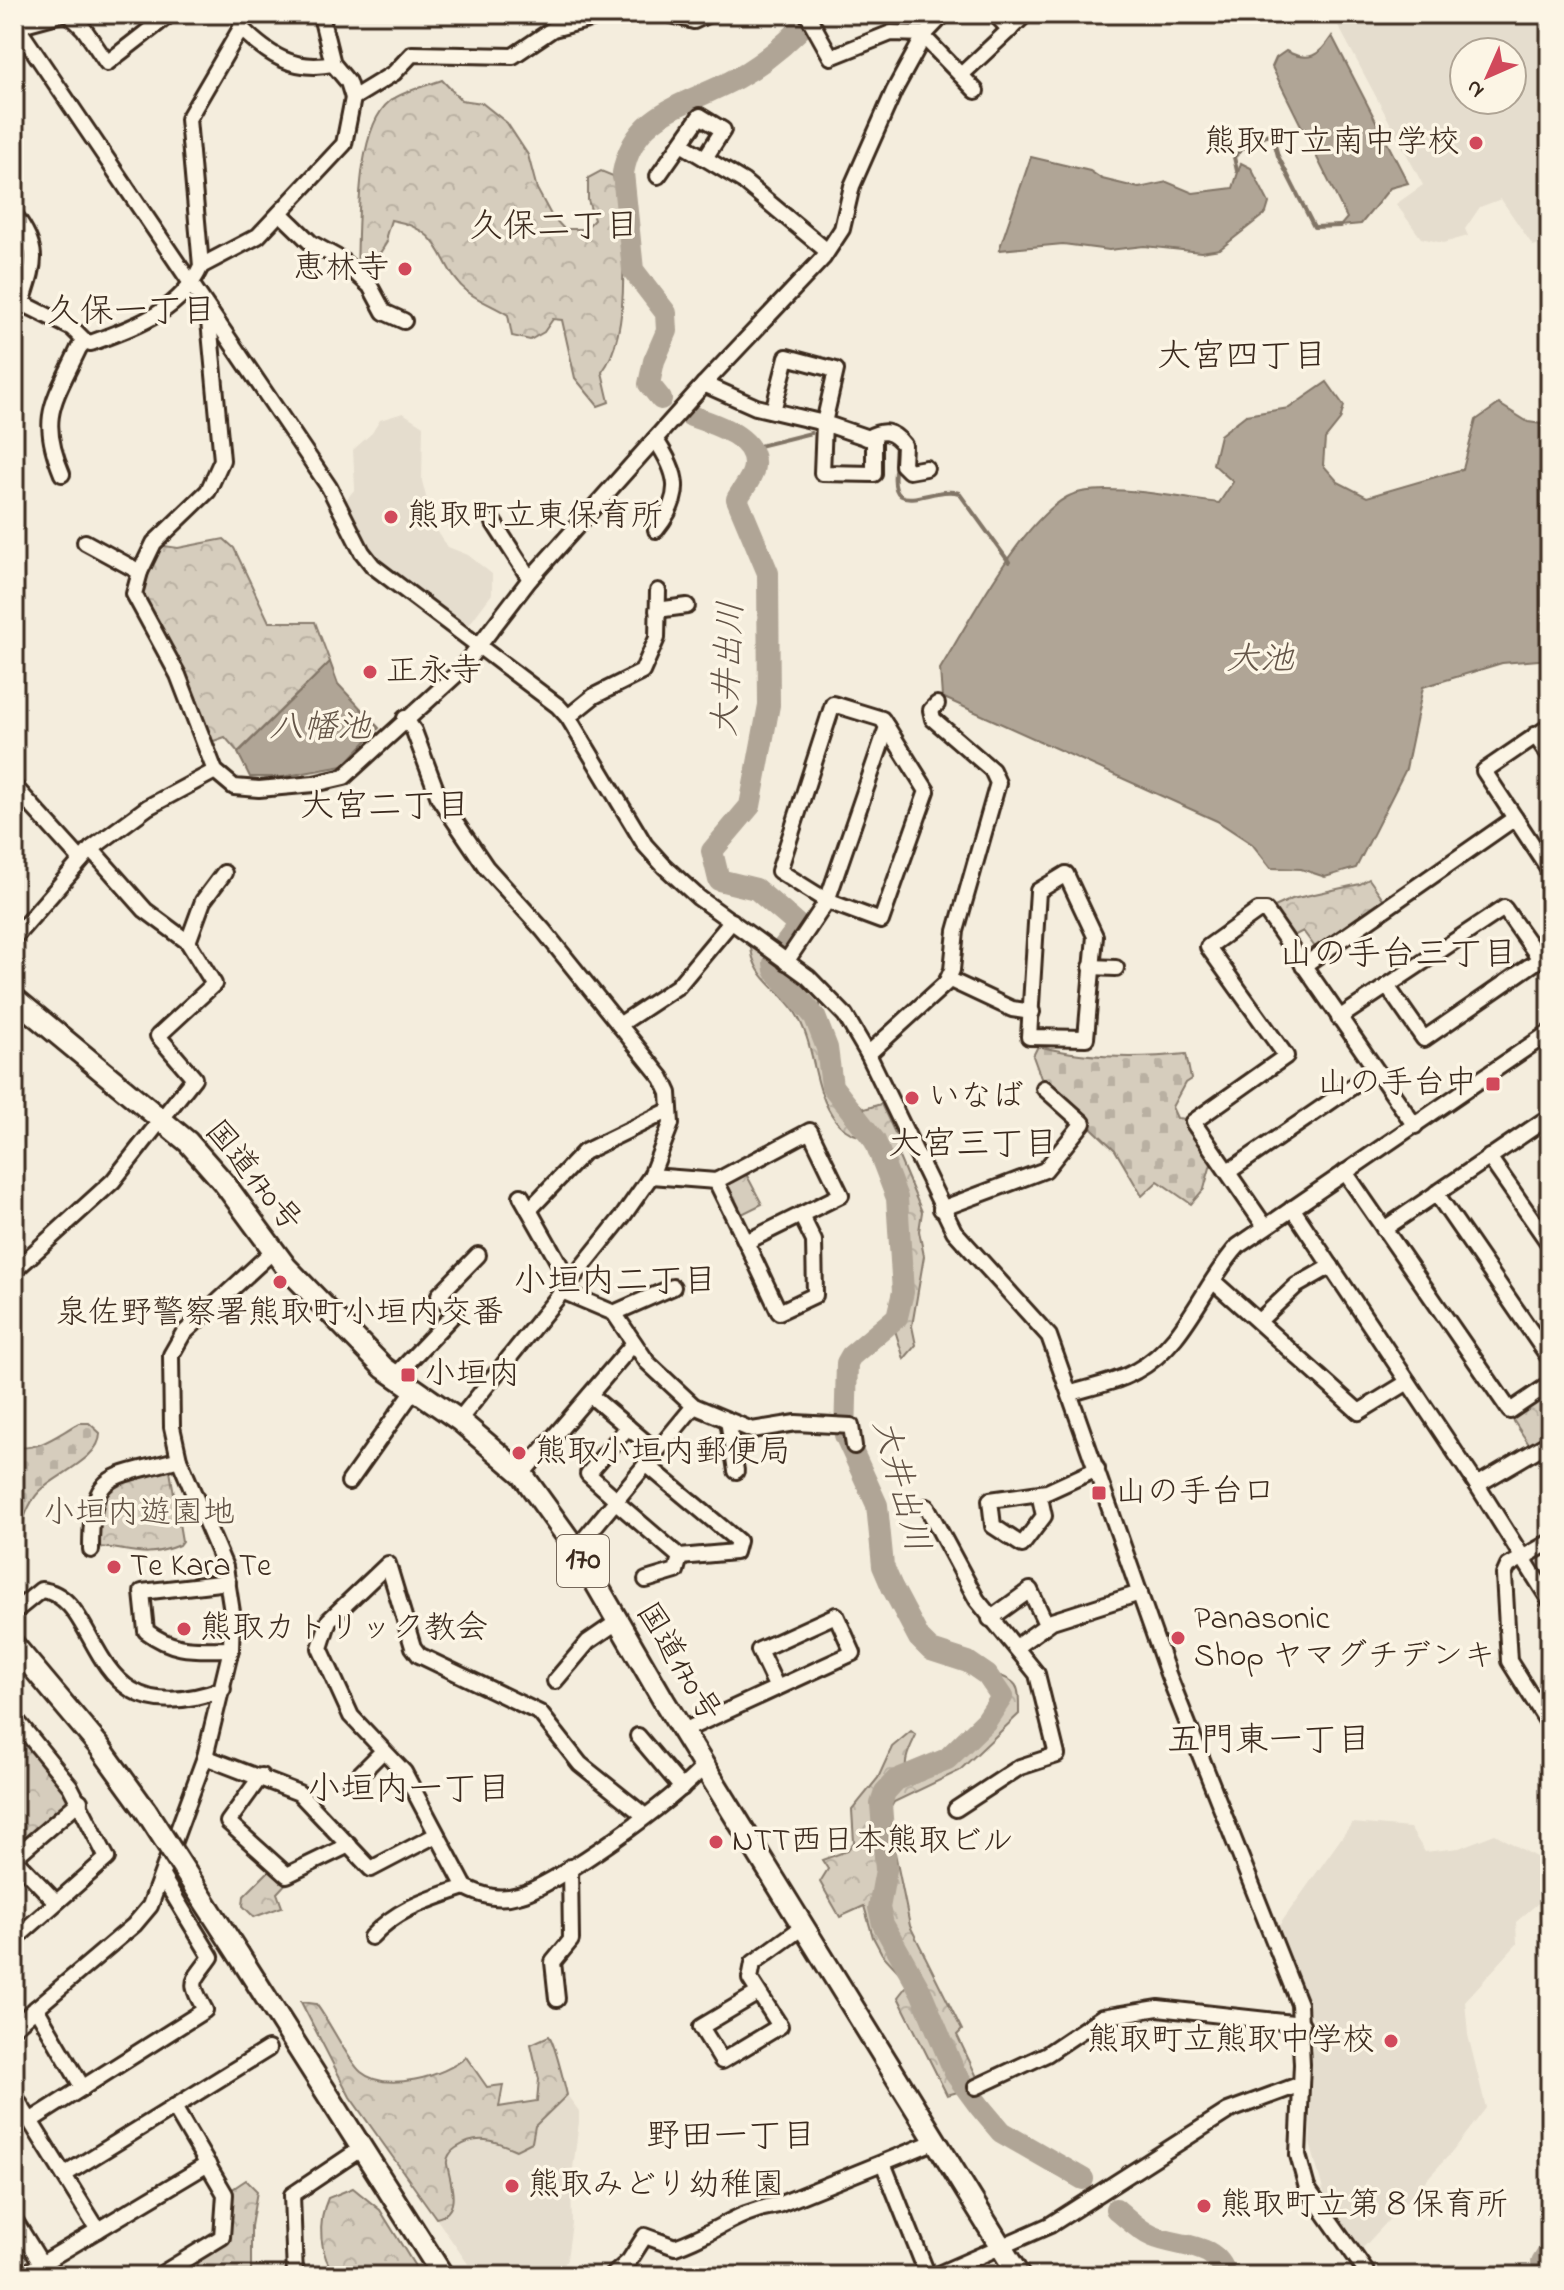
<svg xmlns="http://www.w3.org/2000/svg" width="1564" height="2290" font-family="'Indie Flower','Klee One',sans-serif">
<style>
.built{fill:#e5ddce;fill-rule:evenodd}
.forest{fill:url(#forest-crowns);stroke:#887c6e;stroke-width:2}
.cemetery{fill:url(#cemetery-stones);stroke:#887c6e;stroke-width:2}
.water{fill:#b0a596;stroke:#817466;stroke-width:2}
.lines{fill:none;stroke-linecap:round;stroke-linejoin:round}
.stream{stroke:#817466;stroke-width:4}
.river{stroke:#b0a596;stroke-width:22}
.minor-casing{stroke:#3b2a1e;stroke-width:20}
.highway-casing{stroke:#3b2a1e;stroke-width:26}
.minor{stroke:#fcf5e5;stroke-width:14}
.highway{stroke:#fcf5e5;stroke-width:20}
.highway-bridge-casing{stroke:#3b2a1e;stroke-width:26;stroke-linecap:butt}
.highway-bridge{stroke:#fcf5e5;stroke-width:20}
.poi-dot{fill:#d1495b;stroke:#fcf5e5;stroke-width:3}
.labels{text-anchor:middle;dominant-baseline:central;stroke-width:7;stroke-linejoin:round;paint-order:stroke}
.shield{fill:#fcf5e5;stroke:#75675a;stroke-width:2}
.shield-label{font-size:30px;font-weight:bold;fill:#3b2a1e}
.poi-label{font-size:32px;fill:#3b2a1e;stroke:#fcf5e5;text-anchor:start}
.street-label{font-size:32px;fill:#3b2a1e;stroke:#fcf5e5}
.park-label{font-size:32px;fill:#625346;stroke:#fcf5e5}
.neighbourhood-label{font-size:34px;fill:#3b2a1e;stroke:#fcf5e5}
.water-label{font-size:34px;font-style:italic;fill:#645548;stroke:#fcf5e5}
</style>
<defs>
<pattern id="forest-crowns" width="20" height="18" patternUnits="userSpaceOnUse" patternTransform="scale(2)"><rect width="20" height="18" fill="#d6cdbd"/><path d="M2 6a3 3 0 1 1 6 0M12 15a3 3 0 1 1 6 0" fill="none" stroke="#b9b0a2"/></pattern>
<pattern id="cemetery-stones" width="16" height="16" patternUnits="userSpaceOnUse" patternTransform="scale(2)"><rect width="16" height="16" fill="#d6cdbd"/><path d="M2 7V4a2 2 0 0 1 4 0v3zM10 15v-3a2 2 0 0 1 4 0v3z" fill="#b9b0a2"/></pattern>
</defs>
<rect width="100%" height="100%" fill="#f4eddd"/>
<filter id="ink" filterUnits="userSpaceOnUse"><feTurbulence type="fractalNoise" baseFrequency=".0125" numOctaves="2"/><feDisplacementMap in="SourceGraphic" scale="16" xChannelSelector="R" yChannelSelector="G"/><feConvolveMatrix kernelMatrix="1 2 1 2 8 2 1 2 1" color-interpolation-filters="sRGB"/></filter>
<g filter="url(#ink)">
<g class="built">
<path d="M1332,14H1550V241L1533,246L1501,199L1480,207L1465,229L1468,236L1443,243L1421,238L1396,204L1423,185ZM1464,52H1512V100H1464Z"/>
<path d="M403,413L423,426L422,481L433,525L448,547L468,555L492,574V594L465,630L373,557L344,502L355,489L353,450L372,433L380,420Z"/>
<path d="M1352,1823L1410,1828L1425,1852L1459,1848L1495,1834L1550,1865V1893L1516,1922L1517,1944L1465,2001L1468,2035L1486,2108L1453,2151L1360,2251L1327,2204L1310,2143L1313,2019L1278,1927Z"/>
<path d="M567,2095L579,2111V2122L571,2184L572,2223L567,2259L559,2276H530L513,2266L468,2264L436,2218L442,2217L452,2205L453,2187L447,2164L451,2152L470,2139L531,2142L535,2126Z"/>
</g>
<g class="forest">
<path d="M442,80L461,100L482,103L507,123L528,155L537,189L551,215L564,229H585L594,220L588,200V178L601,171L613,176C624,224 633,332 602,372L609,402L598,406L575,378L562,320L553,319L544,332L530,340L512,336L508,315C496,307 479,301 468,292C437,268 448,230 391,220L386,236L387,242L366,275L357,270C359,228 355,129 390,101C403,91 426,86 442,80Z"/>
<path d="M224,539L234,548L269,622H315L330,662L238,752L225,737L211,742L178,659L141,594L143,577L158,545L178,548Z"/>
<path d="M1369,879L1389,907L1320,954L1303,931L1286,940L1266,911L1292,899L1360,884Z"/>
<path d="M751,942L800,977L820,1001V1011L830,1032L838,1088L845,1090L864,1109L881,1104L897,1137L898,1155L922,1212L919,1231L924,1256L912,1326L916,1345L904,1359L894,1327C922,1281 901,1187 878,1141C861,1136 848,1136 836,1121C811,1088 817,1046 795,1012C778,987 750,976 751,942Z"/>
<path d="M744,1170L762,1204L740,1215L726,1186L729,1179Z"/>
<path d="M1550,1384V1442L1534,1452L1511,1417Z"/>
<path d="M169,1465L182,1541L179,1545C141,1561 131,1547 94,1547L95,1510L111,1482Z"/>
<path d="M991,1673C1020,1682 1019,1684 1019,1714L959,1771L894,1802L887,1814L910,1926L962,2030L957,2035L978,2079L976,2087L947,2095L898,1997L909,1983L882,1954L873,1937L864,1906L840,1917L820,1882L828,1869L822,1860L847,1851L854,1842L852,1810L878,1778L892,1747L911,1731L916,1735C910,1748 900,1765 910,1778L957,1755L1001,1706L1005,1696Z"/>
<path d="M14,1726L69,1794L67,1803L18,1846L14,1845Z"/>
<path d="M275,1865L290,1879L277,1893L282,1907L254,1917L243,1906L244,1896Z"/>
<path d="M301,2002L316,2004C329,2020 349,2063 361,2072C386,2093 445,2076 466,2057L487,2087L503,2085L499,2107L537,2101L539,2079L531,2044L549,2036C554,2041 565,2086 567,2095L535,2126L532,2142L516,2150C494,2140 477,2134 456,2148C451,2151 446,2158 447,2164C450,2182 463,2212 436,2218L350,2097Z"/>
<path d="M246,2180L257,2191L251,2226V2276H196L198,2258L227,2244L231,2190Z"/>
<path d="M353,2188L380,2210L421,2276H336C319,2255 317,2223 328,2198Z"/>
</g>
<g class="cemetery">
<path d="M1038,1046C1087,1059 1136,1059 1186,1054L1191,1079L1185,1083L1172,1107L1177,1118L1186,1119L1213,1157L1204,1189L1191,1204L1158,1181L1142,1196L1115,1150L1042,1081L1033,1056Z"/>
<path d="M79,1423H89L100,1433C101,1458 57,1474 40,1491C24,1507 20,1533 14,1554V1447C40,1451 58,1434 79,1423Z"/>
</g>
<g class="water">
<path d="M1332,36L1408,183L1390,188L1361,224L1340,226L1347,218L1272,67L1276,58L1286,51C1309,63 1319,56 1332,36Z"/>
<path d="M1031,157L1090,171L1102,179L1139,188L1167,182L1193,193L1233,188L1241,163L1251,168L1269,203L1266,213L1220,249L1201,252L1144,246L1109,250L1063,244L999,250Z"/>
<path d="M1327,382L1344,406L1340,420L1325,439L1323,465L1338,482L1367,497L1463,469L1476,420L1499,404L1528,422L1550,425V659L1502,663L1423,687L1406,769L1356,868L1325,877L1301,869L1271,868L1252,844L1217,821L942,697L940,669C969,622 1020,523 1067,497C1097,480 1184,499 1219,503L1233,482L1213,464L1220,435L1246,415L1289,408Z"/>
<path d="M330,662L338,684L379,728L343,766L282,777H250L238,753Z"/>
</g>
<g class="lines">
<g class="stream">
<path d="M1237,171L1234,157L1250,141L1272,133L1278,156L1314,227L1340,226"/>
<path d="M747,449L811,433"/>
<path d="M897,459C883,526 931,484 959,493L1009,562"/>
</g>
<g class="river">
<path d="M661,399L649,384L654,361L667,331L666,313L633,270L623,173C634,110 691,104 737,78C765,62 793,38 814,14"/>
<path d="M691,416C713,424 762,437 753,471C751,480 742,490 737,499L768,573L769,705L750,806L712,851L719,880L756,889L799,926L781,950"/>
<path d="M774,963L775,970L815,1017L827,1048L832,1086L875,1141L897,1198L903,1292L897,1317L851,1356L847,1363L845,1435L877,1505L883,1566L892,1587L919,1638L931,1650L968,1662L987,1675L1002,1697L986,1721L947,1759L896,1780L885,1792L881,1804L886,1870L879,1908L883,1924L921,1992L955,2073L980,2107L1001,2132L1083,2179"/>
<path d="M1116,2209C1127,2218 1138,2230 1152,2236C1179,2248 1217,2241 1226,2276"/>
<path d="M1544,2276L1542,2263L1550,2250"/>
</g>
<g class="minor-casing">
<g id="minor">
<path d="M69,14L84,29L107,63L170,14"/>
<path d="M669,14L694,21L709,14"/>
<path d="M807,14L831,57L891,33L925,34"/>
<path d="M995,14L1010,30"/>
<path d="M322,20L333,64L348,82L353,98"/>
<path d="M14,22L329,487L362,552L373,566L558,706L568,717L645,845L664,866L699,898L808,977L845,1015L868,1054L954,1231L1049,1336L1168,1674L1299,2004L1302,2064L1298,2155L1307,2188L1369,2276"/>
<path d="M241,28C268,55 294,72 333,64"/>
<path d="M14,30L17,26L61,14"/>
<path d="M923,36L976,91"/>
<path d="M961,75L1025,15"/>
<path d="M681,144L743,181L827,251"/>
<path d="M658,176L700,116L723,130L705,158"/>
<path d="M280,213L311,243L340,259L370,286L384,312L404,321"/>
<path d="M14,214C41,250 35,263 22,303"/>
<path d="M201,266L258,236L344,144L353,98L394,73L412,54L513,56L553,29L610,14"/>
<path d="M14,304L22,303L72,328L85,341"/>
<path d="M208,310L222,460L208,491L154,543L140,572L134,594L178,675L215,771L234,787L259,789L314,784L344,777L458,673L530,579L704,384L823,258L842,229L852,186L894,91L925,34L944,14"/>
<path d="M704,384L756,407L824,423L874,440V474L822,473L824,423L836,370L787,357L773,411"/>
<path d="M867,438C883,429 892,430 904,445L903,465L909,471L926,468"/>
<path d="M655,439C679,474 684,495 656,530"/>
<path d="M62,474C38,417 54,401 79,348L85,341L91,343C136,326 180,312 201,266L188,119L241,28L243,14"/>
<path d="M494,523L530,579"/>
<path d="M85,542L140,572"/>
<path d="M657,610L687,606"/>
<path d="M833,704L882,719L887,727L827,901L779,871Z"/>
<path d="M568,717L594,696L642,672L657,638L658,591"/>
<path d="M405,718L414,731L439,798L486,867L543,930L662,1078L669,1093L671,1124L651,1176L623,1216L459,1420"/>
<path d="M1550,726L1484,771L1550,871"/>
<path d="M1535,735L1550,757"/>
<path d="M14,786L81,860"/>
<path d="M1066,874L1095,936L1086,1038L1029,1037L1038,891Z"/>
<path d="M14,938L91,849L148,807L215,771"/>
<path d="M188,942L203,901L224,873"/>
<path d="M786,962L827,901L881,921L927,791L887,727"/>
<path d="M1303,966L1515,818"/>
<path d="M1091,967L1116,968"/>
<path d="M948,979L1012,1009L1032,1012"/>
<path d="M1387,986L1424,1039L1550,952"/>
<path d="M1339,1018L1504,908L1540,959"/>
<path d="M619,1025L678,986L732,921"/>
<path d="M868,1054L946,983L952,970L956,931L998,783L992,770L933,719L931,710L937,704"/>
<path d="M1489,1157L1550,1245"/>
<path d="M1228,1172L1375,1071"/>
<path d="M1345,1172L1510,1411L1550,1384"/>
<path d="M651,1176L716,1181L810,1131L841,1195L746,1242L716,1181"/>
<path d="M1436,1193L1550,1359"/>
<path d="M521,1196L569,1281"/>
<path d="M1292,1208L1477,1485L1550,1601"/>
<path d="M941,1209L1045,1170L1083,1123L1044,1088"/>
<path d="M529,1210L584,1152L670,1110"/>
<path d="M1264,1225L1193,1122L1286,1056L1208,947L1258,911H1266L1415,1126"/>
<path d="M1384,1229L1543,1121L1550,1132"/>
<path d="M746,1242L779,1312L815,1295L814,1241L801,1215"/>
<path d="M14,1271L113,1181L194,1078L158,1036L214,984L188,942L145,910L91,849"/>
<path d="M1213,1281L1359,1412L1408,1382"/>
<path d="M562,1291L614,1313L647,1362L694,1406L752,1430L796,1423L851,1426L854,1446"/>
<path d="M614,1313L673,1287"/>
<path d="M1259,1321L1296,1286L1331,1266"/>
<path d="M395,1376L455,1313L439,1295L478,1255"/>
<path d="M1071,1393C1092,1387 1117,1382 1136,1371C1186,1344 1202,1286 1238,1246L1550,1032"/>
<path d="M590,1395L656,1451"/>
<path d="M728,1420L736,1471"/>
<path d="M522,1474L634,1343"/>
<path d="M349,1482L414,1390"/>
<path d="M1477,1485L1550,1442"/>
<path d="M1039,1493L1044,1516L1022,1545L993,1526L990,1500L1047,1492L1097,1469"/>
<path d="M616,1499L588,1474L628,1427"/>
<path d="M615,1501L680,1557L735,1552L738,1541L646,1464"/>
<path d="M927,1507L977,1600L1037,1674L1057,1755L1020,1767L956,1809"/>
<path d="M1550,1542L1508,1566L1504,1575L1509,1661L1550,1726"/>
<path d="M576,1549L694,1406"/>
<path d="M91,1550C91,1467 109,1480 179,1459"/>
<path d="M646,1580L676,1571L680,1557"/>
<path d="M228,1582L142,1592L146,1631C175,1653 196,1649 231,1649"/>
<path d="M14,1612L41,1590C106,1596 82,1740 223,1689"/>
<path d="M990,1619L1030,1590L1046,1624"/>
<path d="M1016,1647L1052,1621L1140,1593"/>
<path d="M555,1681L588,1642L617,1622"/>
<path d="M14,1717L70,1786L107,1858L14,1940"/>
<path d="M683,1731L853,1653L836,1615L759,1650L777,1688"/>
<path d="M638,1736L682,1788"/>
<path d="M205,1757L299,1793L371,1869L436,1835"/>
<path d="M261,1776L228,1822L287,1875L349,1845"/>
<path d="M351,1783L383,1751"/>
<path d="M645,1816L580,1764L540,1713L419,1655L413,1647L388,1564L329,1620L320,1648L351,1716L404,1772L465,1887C483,1896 499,1901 518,1895C556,1886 678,1797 704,1766"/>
<path d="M14,1858L80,1801"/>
<path d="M14,1858L56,1902"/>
<path d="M1550,1912V1936"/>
<path d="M371,1937C398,1908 428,1900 465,1887"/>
<path d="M758,1993L701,2027L722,2061L780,2026L750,1979L753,1963L804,1926"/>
<path d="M557,1999L553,1962L571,1940L570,1867"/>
<path d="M36,2008L83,2088"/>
<path d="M14,2027L134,1925L150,1906L205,1757L231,1649L232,1612L225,1567L179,1459L172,1427L171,1355L183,1334L273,1251"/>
<path d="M976,2087L1047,2054L1102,2017L1158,2008L1302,2024"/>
<path d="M14,2095L98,2230"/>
<path d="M30,2121L205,2010C188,1979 192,1984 211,1957L162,1876"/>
<path d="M883,2163L928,2276"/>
<path d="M64,2175L268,2049"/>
<path d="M14,2219L49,2276"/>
<path d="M21,2276L208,2164"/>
<path d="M158,2276L222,2237L225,2194L174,2107"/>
<path d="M295,2276L292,2195L362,2148"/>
<path d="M612,2276L629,2261L645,2236L675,2247C714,2234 737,2211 778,2205L936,2141"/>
<path d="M934,2276L1050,2225L1228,2111L1301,2084"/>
</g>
</g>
<g class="highway-casing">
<g id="highway">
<path d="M14,998L188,1142L224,1183L286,1267L384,1368L459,1420L522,1474L576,1549L664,1701L1019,2276"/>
<path d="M14,1645L99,1746L146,1811"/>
<path d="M239,1955L443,2276"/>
</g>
</g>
<use href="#minor" class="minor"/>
<use href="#highway" class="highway"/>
<g class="highway-bridge-casing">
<path id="highway-bridge" d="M146,1811L239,1955"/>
</g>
<use href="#highway-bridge" class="highway-bridge"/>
</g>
</g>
<g class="poi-dot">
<circle cx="1476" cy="143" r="8"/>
<circle cx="405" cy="269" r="8"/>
<circle cx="391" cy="517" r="8"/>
<circle cx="370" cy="672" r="8"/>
<rect x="1485" y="1076" width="16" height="16" rx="4"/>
<circle cx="912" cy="1098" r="8"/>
<circle cx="280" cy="1282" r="8"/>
<rect x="400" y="1367" width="16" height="16" rx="4"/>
<circle cx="519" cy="1453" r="8"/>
<rect x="1091" y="1485" width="16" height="16" rx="4"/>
<circle cx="114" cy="1567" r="8"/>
<circle cx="184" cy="1629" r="8"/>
<circle cx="1178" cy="1638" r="8"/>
<circle cx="716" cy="1842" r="8"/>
<circle cx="1391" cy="2041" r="8"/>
<circle cx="512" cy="2186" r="8"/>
<circle cx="1204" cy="2206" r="8"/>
</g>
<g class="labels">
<rect class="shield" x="557" y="1535" width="52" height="52" rx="6"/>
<g class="shield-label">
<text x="583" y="1561">170</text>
</g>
<g class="poi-label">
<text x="1460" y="143" text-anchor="end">熊取町立南中学校</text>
<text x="389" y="269" text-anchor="end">恵林寺</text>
<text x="407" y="517">熊取町立東保育所</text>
<text x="386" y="672">正永寺</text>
<text x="1477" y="1084" text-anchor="end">山の手台中</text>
<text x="928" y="1098">いなば</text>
<text x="280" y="1314" text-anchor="middle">泉佐野警察署熊取町小垣内交番</text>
<text x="424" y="1375">小垣内</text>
<text x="535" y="1453">熊取小垣内郵便局</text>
<text x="1115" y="1493">山の手台口</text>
<text x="130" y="1567">Te Kara Te</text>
<text x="1194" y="1620">Panasonic<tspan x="1194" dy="37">Shop ヤマグチデンキ</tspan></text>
<text x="200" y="1629">熊取カトリック教会</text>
<text x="732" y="1842">NTT西日本熊取ビル</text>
<text x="1375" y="2041" text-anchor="end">熊取町立熊取中学校</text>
<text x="528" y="2186">熊取みどり幼稚園</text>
<text x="1220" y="2206">熊取町立第８保育所</text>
</g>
<g class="street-label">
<text transform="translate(252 1177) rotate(51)">国道170号</text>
<text transform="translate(677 1663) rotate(59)">国道170号</text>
</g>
<g class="park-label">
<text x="139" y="1514">小垣内遊園地</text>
</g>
<g class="neighbourhood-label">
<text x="554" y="228">久保二丁目</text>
<text x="131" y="313">久保一丁目</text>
<text x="1242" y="358">大宮四丁目</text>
<text x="385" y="808">大宮二丁目</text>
<text x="1398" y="956">山の手台三丁目</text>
<text x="973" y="1146">大宮三丁目</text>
<text x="615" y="1283">小垣内二丁目</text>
<text x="1269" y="1742">五門東一丁目</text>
<text x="409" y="1791">小垣内一丁目</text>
<text x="731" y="2138">野田一丁目</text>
</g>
<g class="water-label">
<text x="1260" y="661">大池</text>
<text transform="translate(730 669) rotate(-87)">大井出川</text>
<text x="320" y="729">八幡池</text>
<text transform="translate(899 1486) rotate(75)">大井出川</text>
</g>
</g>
<rect width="1564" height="2290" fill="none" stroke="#fcf5e5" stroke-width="48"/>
<rect x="24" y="24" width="1516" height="2242" fill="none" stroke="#3b2a1e" stroke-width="3" filter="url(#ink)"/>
<g transform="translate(1488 76) rotate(225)"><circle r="38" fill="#fcf5e5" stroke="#afa495" stroke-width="2"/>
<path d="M0-6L14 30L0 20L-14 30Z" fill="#d1495b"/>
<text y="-12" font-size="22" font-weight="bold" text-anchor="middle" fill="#3b2a1e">N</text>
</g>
</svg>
